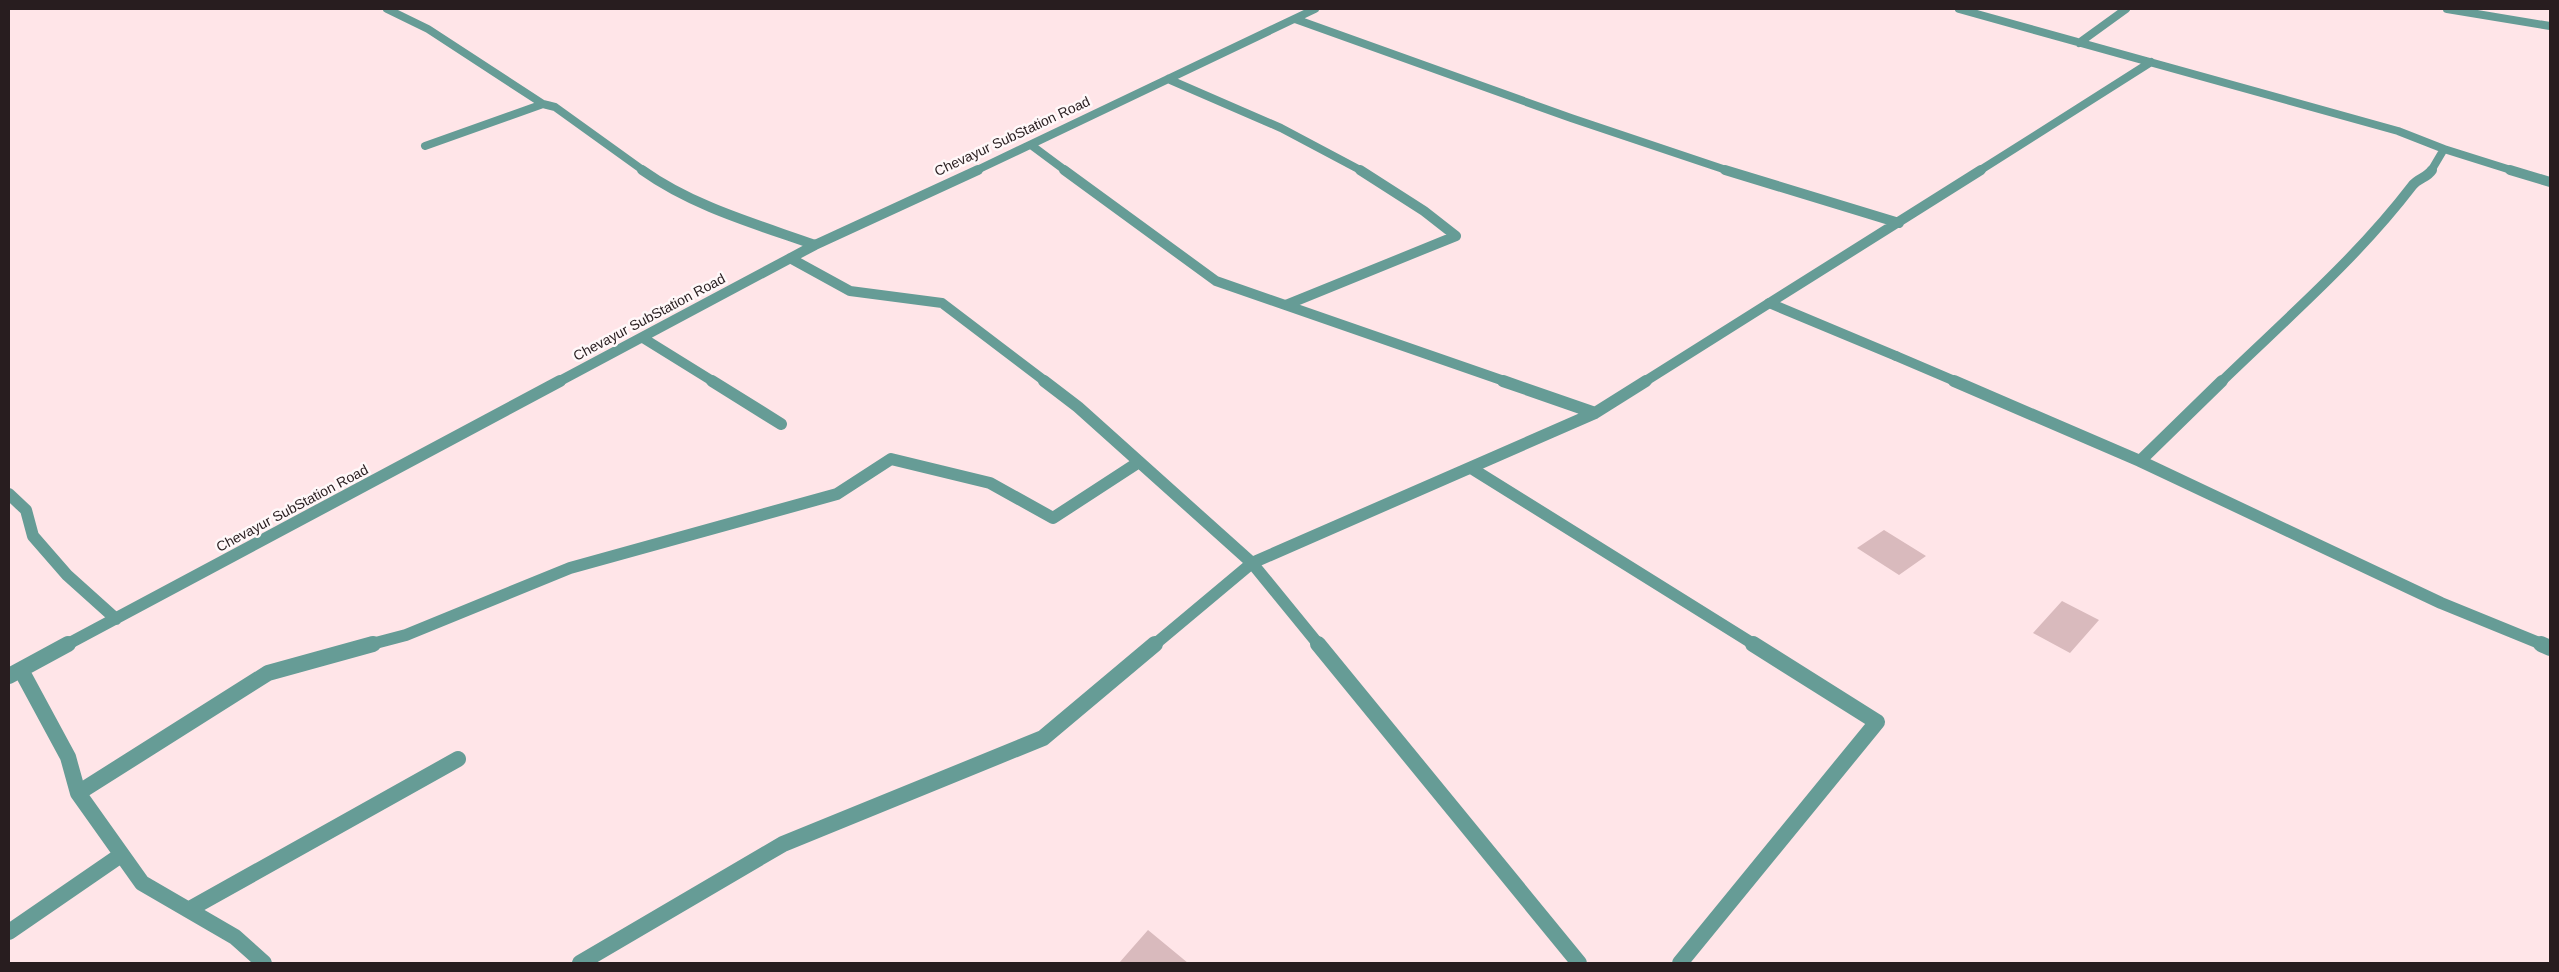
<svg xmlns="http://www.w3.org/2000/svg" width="2559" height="972" font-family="Arial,sans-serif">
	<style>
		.building { fill: #d9babd }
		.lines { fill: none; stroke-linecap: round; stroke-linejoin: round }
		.lane { stroke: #669c96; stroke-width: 10 }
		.street-far3 { stroke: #669c96; stroke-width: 8 }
		.street-far2 { stroke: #669c96; stroke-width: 10 }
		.street-far1 { stroke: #669c96; stroke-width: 12 }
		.street { stroke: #669c96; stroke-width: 16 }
		.labels { text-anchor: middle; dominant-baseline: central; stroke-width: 5; stroke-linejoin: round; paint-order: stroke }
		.street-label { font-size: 14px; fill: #281d1f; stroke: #fff8f9 }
	</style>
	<rect width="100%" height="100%" fill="#ffe5e8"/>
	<path class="building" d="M 1884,530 L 1926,556 L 1899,575 L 1857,548 Z
		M 2062,601 L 2099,620 L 2070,653 L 2033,633 Z
		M 1148,930 L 1188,963 L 1119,963 Z"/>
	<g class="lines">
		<path class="lane" d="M 1769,303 L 1896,356"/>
		<path class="street-far3" d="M 387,9 L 428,29 L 543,104 L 555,107 L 644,171
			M 1959,9 L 2398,131 L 2444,149 L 2431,171
			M 2447,9 L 2550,26
			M 1295,19 L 1571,118 L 1729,171
			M 2079,43 L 2126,9
			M 1168,79 L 1281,128 L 1362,171
			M 1031,145 L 1066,171
			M 425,146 L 543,104
			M 2444,149 L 2514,171
			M 975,171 L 1315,9
			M 1979,171 L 2151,62"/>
		<path class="street-far2" d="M 642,170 C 694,207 756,224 815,245
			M 1064,170 L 1216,281 L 1507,382
			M 1725,170 L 1899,223
			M 2510,170 L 2550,182
			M 790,258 L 850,291 L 942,303 L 1046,382
			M 1286,305 L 1456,236 L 1424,211 L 1360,170
			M 643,338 L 714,382
			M 1896,356 L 1957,382
			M 558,382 L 815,245 L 978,170
			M 1644,382 L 1981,170
			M 2221,382 C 2286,319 2357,258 2412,186 C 2418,178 2427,178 2432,170"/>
		<path class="street-far1" d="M 712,381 L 781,424
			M 1044,381 L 1078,407 L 1252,563 L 1319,645
			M 1503,381 L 1595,413
			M 1954,381 L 2140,461
			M 2222,381 L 2140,461 L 2441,603 L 2544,645
			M 1471,468 L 1755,645
			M 9,494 L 26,510 L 33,536 L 67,575 L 116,619
			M 66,645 L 560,381
			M 368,645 L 406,635 L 570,568 L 837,494 L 891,459 L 990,483 L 1053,518 L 1139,462
			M 1154,645 L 1252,563 L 1595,413 L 1646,381"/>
		<path class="street" d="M 1318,644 L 1579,963
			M 2541,644 L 2550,648
			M 21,670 L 68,757 L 78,793 L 142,883 L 235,937 L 264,963
			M 9,676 L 68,644
			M 78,793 L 268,673 L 373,644
			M 188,910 L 458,759
			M 9,932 L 121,855
			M 580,963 L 783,844 L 1043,738 L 1155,644
			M 1680,963 L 1877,722 L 1753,644"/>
	</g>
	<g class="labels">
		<g class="street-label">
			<text transform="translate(1012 136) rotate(-25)">Chevayur SubStation Road</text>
			<text transform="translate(649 317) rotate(-28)">Chevayur SubStation Road</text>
			<text transform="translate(292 508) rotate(-28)">Chevayur SubStation Road</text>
		</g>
	</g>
	<rect width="2559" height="972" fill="none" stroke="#281d1f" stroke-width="20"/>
</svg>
